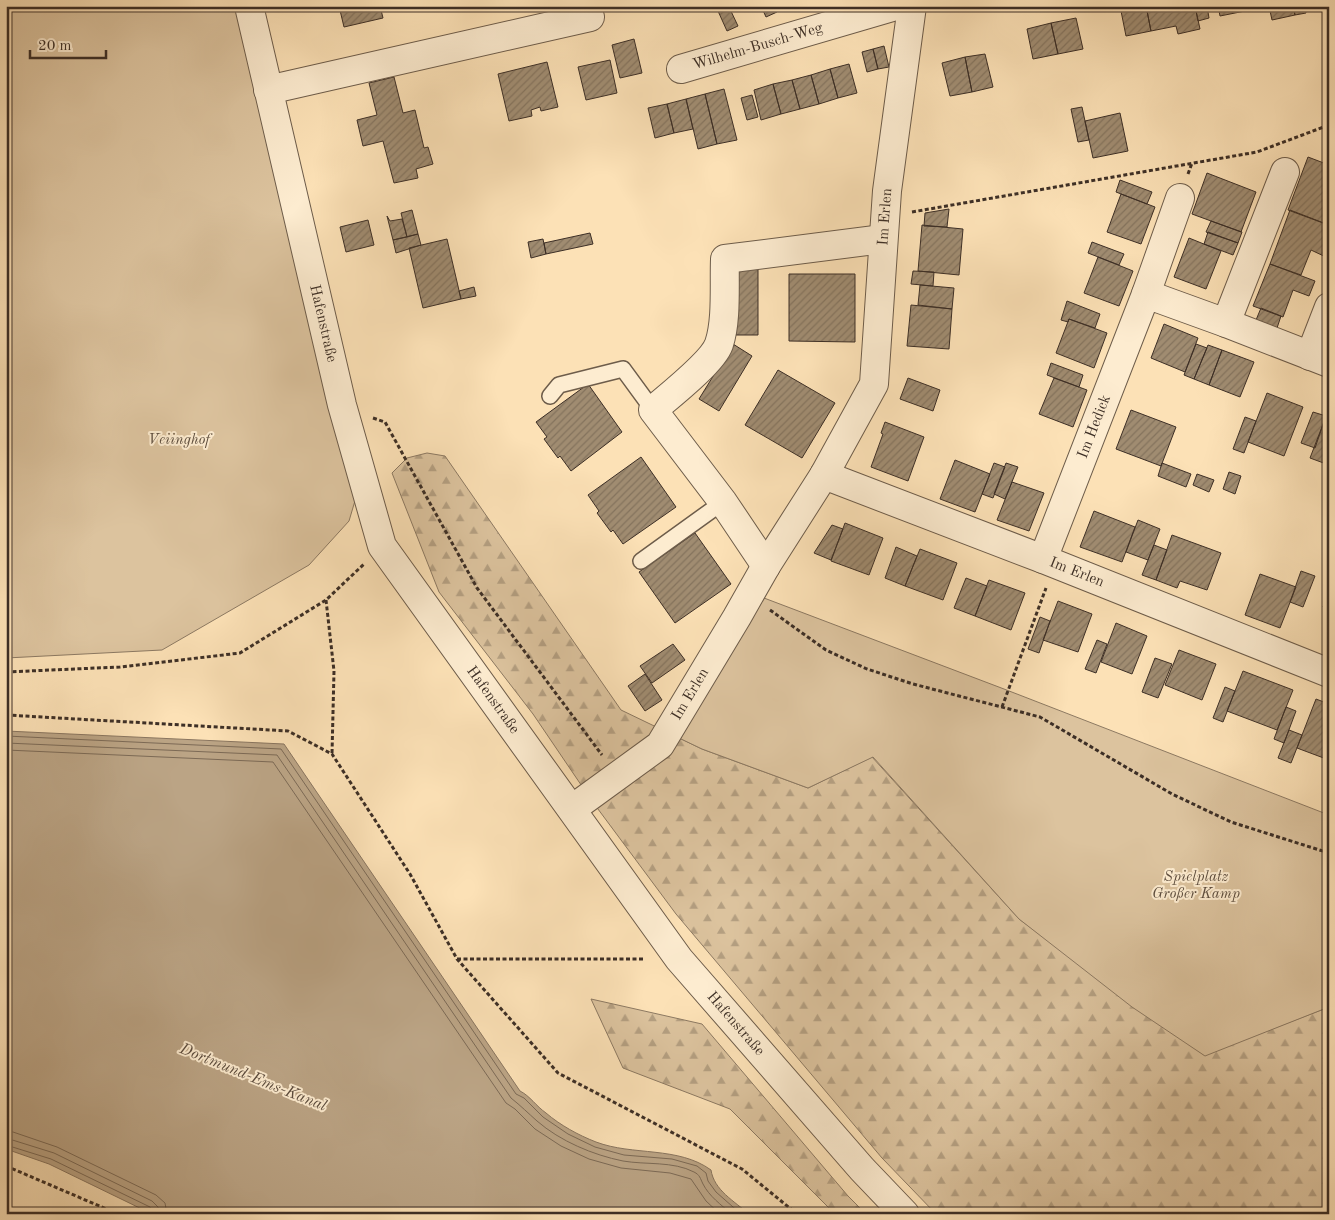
<svg xmlns="http://www.w3.org/2000/svg" width="1335" height="1220" font-family="'Old Standard TT',serif">
	<style>
		.forest { fill: url(#forest-firs); stroke: #8c7962 }
		.park { fill: #dcc39e; stroke: #8c7962 }
		.water { fill: #bba485; stroke: #89755f }
		.lines { fill: none; stroke-linecap: round; stroke-linejoin: round }
		.shore { stroke: #7c6a56; stroke-width: 1 }
		.building { fill: url(#building-hatch); stroke: #3d2f26 }
		.lane-casing { stroke: #6d5c4a; stroke-width: 18 }
		.street-casing { stroke: #6d5c4a; stroke-width: 30 }
		.path { stroke: #3d2f26; stroke-width: 3; stroke-dasharray: 4 2.5; stroke-linecap: butt }
		.lane { stroke: #fdecd0; stroke-width: 15 }
		.street { stroke: #fdecd0; stroke-width: 28 }
		.labels { text-anchor: middle; dominant-baseline: central; stroke-width: 4; stroke-linejoin: round; paint-order: stroke }
		.street-label { font-size: 15px; fill: #3d2f26; stroke: #fdecd0 }
		.park-label { font-size: 15px; font-style: italic; fill: #5d4d3e; stroke: #fdecd0 }
		.water-label { font-size: 16px; font-style: italic; fill: #5c4c3e; stroke: #fdecd0 }
	</style>
	<defs>
		<pattern id="forest-firs" width="22" height="20" patternUnits="userSpaceOnUse" patternTransform="scale(1.25)"><rect width="22" height="20" fill="#dcc39e"/><path d="M5 1l3.5 6h-7zM16 11l3.5 6h-7z" fill="#b49f81"/></pattern>
		<pattern id="building-hatch" width="6" height="6" patternUnits="userSpaceOnUse" patternTransform="scale(1.25)"><rect width="6" height="6" fill="#a08c71"/><path d="M-1 1l2-2M0 6l6-6M5 7l2-2" fill="none" stroke="#84735d"/></pattern>
	</defs>
	<rect width="100%" height="100%" fill="#fce1b6"/>
	<filter id="stains"><feTurbulence type="fractalNoise" baseFrequency=".004" numOctaves="4"/><feColorMatrix values="0 0 0 0 .2 0 0 0 0 .09 0 0 0 0 .02 0 0 0 .5 -.17"/></filter>
	<radialGradient id="worn" r=".72"><stop offset=".6" stop-color="#630" stop-opacity="0"/><stop offset="1" stop-color="#630" stop-opacity=".3"/></radialGradient>
	<path class="forest" d="M 427,453 L 445,456 L 621,710 L 702,749 L 808,788 L 872,757 L 1019,919 L 1204,1055 L 1329,1007 L 1329,1214 L 936,1214 L 882,1158 L 676,914 L 592,801 L 533,714 L 439,592 L 392,473 L 407,458 Z
		M 591,999 L 702,1024 L 848,1196 L 866,1214 L 835,1214 L 730,1109 L 623,1068 Z"/>
	<path class="park" d="M 6,6 L 253,6 L 357,494 L 349,521 L 309,565 L 162,650 L 6,658 Z
		M 764,598 L 1004,689 L 1329,815 L 1329,1007 L 1205,1056 L 1132,1007 L 1019,919 L 873,757 L 808,788 L 702,749 L 679,738 Z"/>
	<path class="water" d="M 6,731 L 284,744 L 520,1091 C 530,1096 536,1106 546,1113 C 560,1125 578,1135 596,1142 C 633,1156 678,1146 711,1170 C 714,1190 734,1201 749,1214 L 152,1214 L 49,1164 L 6,1149 Z"/>
	<g class="lines">
		<path class="shore" d="M 6,736 L 281,749 L 516,1094 L 524,1098 L 543,1117 L 568,1134 L 595,1147 L 624,1155 L 672,1159 L 697,1166 L 706,1173 L 708,1181 L 716,1192 L 741,1214
			M 6,743 L 277,755 L 511,1098 C 521,1106 528,1113 537,1121 C 560,1141 593,1155 623,1161 C 646,1165 673,1161 694,1172 C 700,1175 700,1178 703,1184 C 709,1196 721,1205 732,1214
			M 6,750 L 273,762 L 506,1103 L 515,1109 L 535,1129 L 561,1146 L 589,1159 L 621,1168 L 670,1173 L 691,1179 L 706,1201 L 720,1214
			M 6,1131 L 13,1132 L 57,1147 L 156,1195 L 165,1203 L 167,1214
			M 6,1138 L 54,1153 L 152,1201 L 158,1207 L 159,1214
			M 6,1145 L 51,1159 L 150,1207 L 153,1214"/>
	</g>
	<path class="building" d="M 339,6 L 380,6 L 383,18 L 344,27 Z
		M 761,6 L 774,6 L 777,12 L 766,17 Z
		M 1120,6 L 1146,6 L 1151,31 L 1126,36 Z
		M 1146,6 L 1195,6 L 1200,29 L 1178,34 L 1176,26 L 1151,31 Z
		M 1195,6 L 1207,6 L 1209,18 L 1198,21 Z
		M 1218,6 L 1244,6 L 1245,11 L 1220,16 Z
		M 1244,6 L 1268,6 L 1245,11 Z
		M 1269,6 L 1293,6 L 1295,15 L 1272,20 Z
		M 1293,6 L 1305,6 L 1306,13 L 1295,15 Z
		M 729,7 L 738,26 L 727,31 L 718,11 Z
		M 1076,18 L 1083,49 L 1058,54 L 1051,23 Z
		M 1051,23 L 1058,54 L 1033,59 L 1027,29 Z
		M 634,39 L 642,73 L 620,78 L 612,45 Z
		M 884,46 L 889,67 L 878,69 L 873,49 Z
		M 873,49 L 878,69 L 867,72 L 862,52 Z
		M 985,54 L 993,87 L 972,92 L 965,57 Z
		M 965,57 L 972,92 L 950,96 L 942,63 Z
		M 610,60 L 617,93 L 586,100 L 578,67 Z
		M 547,62 L 558,107 L 541,111 L 540,107 L 531,110 L 532,116 L 509,121 L 498,74 Z
		M 849,64 L 857,93 L 838,98 L 830,69 Z
		M 830,69 L 838,98 L 819,104 L 811,75 Z
		M 811,75 L 819,104 L 800,109 L 792,80 Z
		M 394,77 L 403,113 L 415,110 L 424,148 L 428,147 L 433,164 L 416,169 L 418,178 L 394,183 L 383,141 L 363,146 L 357,120 L 377,115 L 369,83 Z
		M 792,80 L 800,109 L 781,114 L 773,84 Z
		M 773,84 L 781,114 L 761,120 L 754,90 Z
		M 724,89 L 737,140 L 717,144 L 705,94 Z
		M 705,94 L 717,144 L 698,149 L 686,99 Z
		M 752,95 L 758,117 L 747,120 L 741,98 Z
		M 686,99 L 693,129 L 674,133 L 667,104 Z
		M 667,104 L 674,133 L 655,138 L 648,108 Z
		M 1082,107 L 1089,140 L 1078,142 L 1071,109 Z
		M 1120,113 L 1128,151 L 1093,158 L 1085,121 Z
		M 1308,157 L 1329,165 L 1329,207 L 1323,223 L 1288,210 Z
		M 1207,173 L 1256,192 L 1241,232 L 1192,214 Z
		M 1120,180 L 1152,192 L 1147,204 L 1116,192 Z
		M 1121,194 L 1155,207 L 1141,244 L 1107,232 Z
		M 949,209 L 947,227 L 924,226 L 925,213 Z
		M 412,210 L 418,234 L 407,237 L 401,213 Z
		M 1290,210 L 1329,225 L 1328,258 L 1311,250 L 1301,275 L 1270,264 Z
		M 387,216 L 390,221 L 402,219 L 407,237 L 393,240 Z
		M 368,220 L 374,245 L 346,252 L 340,227 Z
		M 1211,221 L 1242,232 L 1238,243 L 1206,232 Z
		M 922,225 L 963,229 L 959,275 L 918,271 Z
		M 1208,232 L 1238,243 L 1233,255 L 1204,244 Z
		M 590,233 L 593,244 L 546,254 L 544,243 Z
		M 418,234 L 421,245 L 396,253 L 393,240 Z
		M 1189,238 L 1221,251 L 1206,289 L 1174,277 Z
		M 447,239 L 461,299 L 423,308 L 409,248 Z
		M 543,239 L 546,254 L 531,258 L 528,242 Z
		M 1092,242 L 1124,254 L 1119,265 L 1088,253 Z
		M 1098,257 L 1133,271 L 1119,306 L 1084,293 Z
		M 1270,264 L 1315,281 L 1309,296 L 1293,290 L 1283,317 L 1253,306 Z
		M 736,269 L 758,269 L 758,335 L 736,335 Z
		M 913,271 L 934,272 L 933,286 L 911,284 Z
		M 789,274 L 855,274 L 855,342 L 789,341 Z
		M 920,285 L 954,288 L 952,309 L 918,305 Z
		M 474,287 L 476,296 L 461,299 L 459,291 Z
		M 1067,301 L 1100,314 L 1095,328 L 1069,319 L 1068,322 L 1061,320 Z
		M 911,305 L 952,309 L 949,349 L 907,346 Z
		M 1261,308 L 1281,316 L 1277,328 L 1256,320 Z
		M 1069,319 L 1107,333 L 1094,368 L 1056,353 Z
		M 1164,324 L 1198,338 L 1185,372 L 1151,358 Z
		M 733,344 L 752,356 L 719,411 L 699,399 Z
		M 1196,344 L 1207,348 L 1194,379 L 1184,375 Z
		M 1208,345 L 1222,350 L 1209,385 L 1194,379 Z
		M 1222,350 L 1254,362 L 1240,397 L 1209,385 Z
		M 1051,363 L 1083,375 L 1079,387 L 1047,375 Z
		M 778,370 L 835,403 L 802,458 L 745,425 Z
		M 908,378 L 940,390 L 933,411 L 900,399 Z
		M 1054,378 L 1087,390 L 1073,427 L 1039,414 Z
		M 588,384 L 622,432 L 571,471 L 560,456 L 558,458 L 544,439 L 547,437 L 536,422 Z
		M 1267,393 L 1303,407 L 1284,456 L 1248,442 Z
		M 1131,410 L 1176,427 L 1161,466 L 1116,449 Z
		M 1313,412 L 1326,416 L 1315,448 L 1301,443 Z
		M 1245,417 L 1256,421 L 1244,453 L 1233,449 Z
		M 1325,419 L 1329,421 L 1329,465 L 1310,458 Z
		M 885,422 L 924,437 L 908,481 L 871,467 L 883,434 L 881,433 Z
		M 641,457 L 676,507 L 623,544 L 613,530 L 611,532 L 597,513 L 599,511 L 588,495 Z
		M 955,460 L 990,474 L 975,512 L 940,499 Z
		M 994,463 L 1005,467 L 993,498 L 982,494 Z
		M 1006,463 L 1018,467 L 1005,499 L 994,494 Z
		M 1162,463 L 1191,474 L 1186,487 L 1158,476 Z
		M 1229,472 L 1241,476 L 1235,494 L 1223,489 Z
		M 1197,474 L 1214,480 L 1209,492 L 1193,485 Z
		M 1012,482 L 1044,493 L 1029,531 L 997,520 Z
		M 1094,511 L 1135,527 L 1122,562 L 1080,547 Z
		M 1138,520 L 1160,529 L 1148,560 L 1126,552 Z
		M 845,523 L 883,538 L 869,575 L 831,561 Z
		M 832,525 L 843,529 L 831,560 L 814,553 Z
		M 695,533 L 731,584 L 675,623 L 639,572 Z
		M 1172,535 L 1221,553 L 1207,590 L 1180,581 L 1177,588 L 1156,580 Z
		M 1154,545 L 1167,550 L 1156,580 L 1142,575 Z
		M 896,547 L 917,556 L 905,586 L 885,578 Z
		M 920,549 L 957,563 L 943,600 L 905,586 Z
		M 1301,571 L 1315,576 L 1303,607 L 1290,602 Z
		M 1260,574 L 1296,587 L 1280,628 L 1245,615 Z
		M 966,578 L 987,586 L 975,616 L 954,608 Z
		M 989,580 L 1025,593 L 1011,630 L 975,616 Z
		M 1329,592 L 1329,609 L 1323,607 Z
		M 1058,601 L 1092,614 L 1078,652 L 1043,640 Z
		M 1040,617 L 1050,621 L 1039,653 L 1028,649 Z
		M 1116,623 L 1147,636 L 1132,674 L 1101,662 Z
		M 1097,640 L 1107,644 L 1096,673 L 1085,669 Z
		M 673,644 L 685,660 L 652,683 L 640,666 Z
		M 1179,650 L 1216,664 L 1202,700 L 1165,685 Z
		M 1155,658 L 1172,664 L 1158,698 L 1142,692 Z
		M 1243,671 L 1293,690 L 1277,730 L 1227,711 Z
		M 645,674 L 662,700 L 645,711 L 628,686 Z
		M 1225,687 L 1235,691 L 1223,722 L 1213,718 Z
		M 1316,699 L 1329,704 L 1329,760 L 1297,748 Z
		M 1286,707 L 1296,711 L 1284,743 L 1274,739 Z
		M 1289,730 L 1302,735 L 1291,763 L 1278,758 Z"/>
	<g class="lines">
		<g class="lane-casing">
			<path id="lane" d="M 550,396 L 559,385 L 623,369 L 653,410
				M 641,561 L 723,502"/>
		</g>
		<g class="street-casing">
			<g id="street">
				<path id="s1" d="M 249,6 L 342,405 L 382,546 L 679,959 L 862,1169 L 905,1214"/>
				<path id="s2" d="M 681,69 L 892,7"/>
				<path d="M 268,90 L 590,17"/>
				<path d="M 1146,294 L 1180,198"/>
				<path d="M 1226,323 L 1285,172"/>
				<path d="M 1310,356 L 1329,307"/>
				<path id="s3" d="M 824,475 L 1043,559 L 1329,673"/>
				<path id="s4" d="M 1043,559 L 1146,294 L 1226,323 L 1329,363"/>
				<path d="M 766,566 L 723,502 L 653,410 C 668,397 713,362 719,344 C 727,320 724,285 725,259 L 883,239"/>
				<path id="s5" d="M 572,809 L 660,745 L 737,617 L 766,566 L 824,475 L 874,384 L 887,191 L 912,6"/>
			</g>
		</g>
		<path class="path" d="M 1188,174 L 1192,163
			M 912,212 L 1257,152 L 1329,125
			M 373,418 L 385,422 L 477,588 L 602,755
			M 326,600 L 334,671 L 332,754
			M 770,610 L 826,650 L 867,669 L 913,684 L 1040,717 L 1172,794 L 1231,822 L 1329,853
			M 6,672 L 120,667 L 240,653 L 326,600 L 364,564
			M 1002,707 L 1046,588
			M 6,715 L 288,731 L 332,754 L 410,874 L 457,959 L 558,1073 L 742,1169 L 797,1214
			M 457,959 L 645,959
			M 6,1166 L 118,1214"/>
		<use href="#lane" class="lane"/>
		<use href="#street" class="street"/>
	</g>
	<g class="labels">
		<g class="street-label">
			<text stroke="none"><textPath href="#s2" startOffset="80">Wilhelm-Busch-Weg</textPath></text>
			<text stroke="none"><textPath href="#s5" startOffset="696">Im Erlen</textPath></text>
			<text stroke="none"><textPath href="#s1" startOffset="326">Hafenstraße</textPath></text>
			<text stroke="none"><textPath href="#s4" startOffset="142">Im Hedick</textPath></text>
			<text stroke="none"><textPath href="#s3" startOffset="271">Im Erlen</textPath></text>
			<text stroke="none"><textPath href="#s5" startOffset="168">Im Erlen</textPath></text>
			<text stroke="none"><textPath href="#s1" startOffset="746">Hafenstraße</textPath></text>
			<text stroke="none"><textPath href="#s1" startOffset="1151">Hafenstraße</textPath></text>
		</g>
		<g class="park-label">
			<text x="179" y="440">Veiinghof</text>
			<text x="1196" y="877">Spielplatz<tspan x="1196" dy="17">Großer Kamp</tspan></text>
		</g>
		<g class="water-label">
			<text transform="translate(253 1078) rotate(22)">Dortmund-Ems-Kanal</text>
		</g>
	</g>
	<rect width="1335" height="1220" fill="none" stroke="#fce1b6" stroke-width="25"/>
	<rect x="8" y="8" width="1320" height="1205" fill="none" stroke="#3d2f26" stroke-width="2.5"/>
	<rect x="12" y="12" width="1310" height="1195" fill="none" stroke="#3d2f26"/>
	<path d="M30 50v8h76v-8" fill="none" stroke="#3d2f26" stroke-width="2.5"/>
	<text x="38" y="50" font-size="15" fill="#3d2f26" stroke="#fdecd0" stroke-width="4" paint-order="stroke">20 m</text>
	<rect width="100%" height="100%" filter="url(#stains)"/>
	<rect width="100%" height="100%" fill="url(#worn)"/>
</svg>
